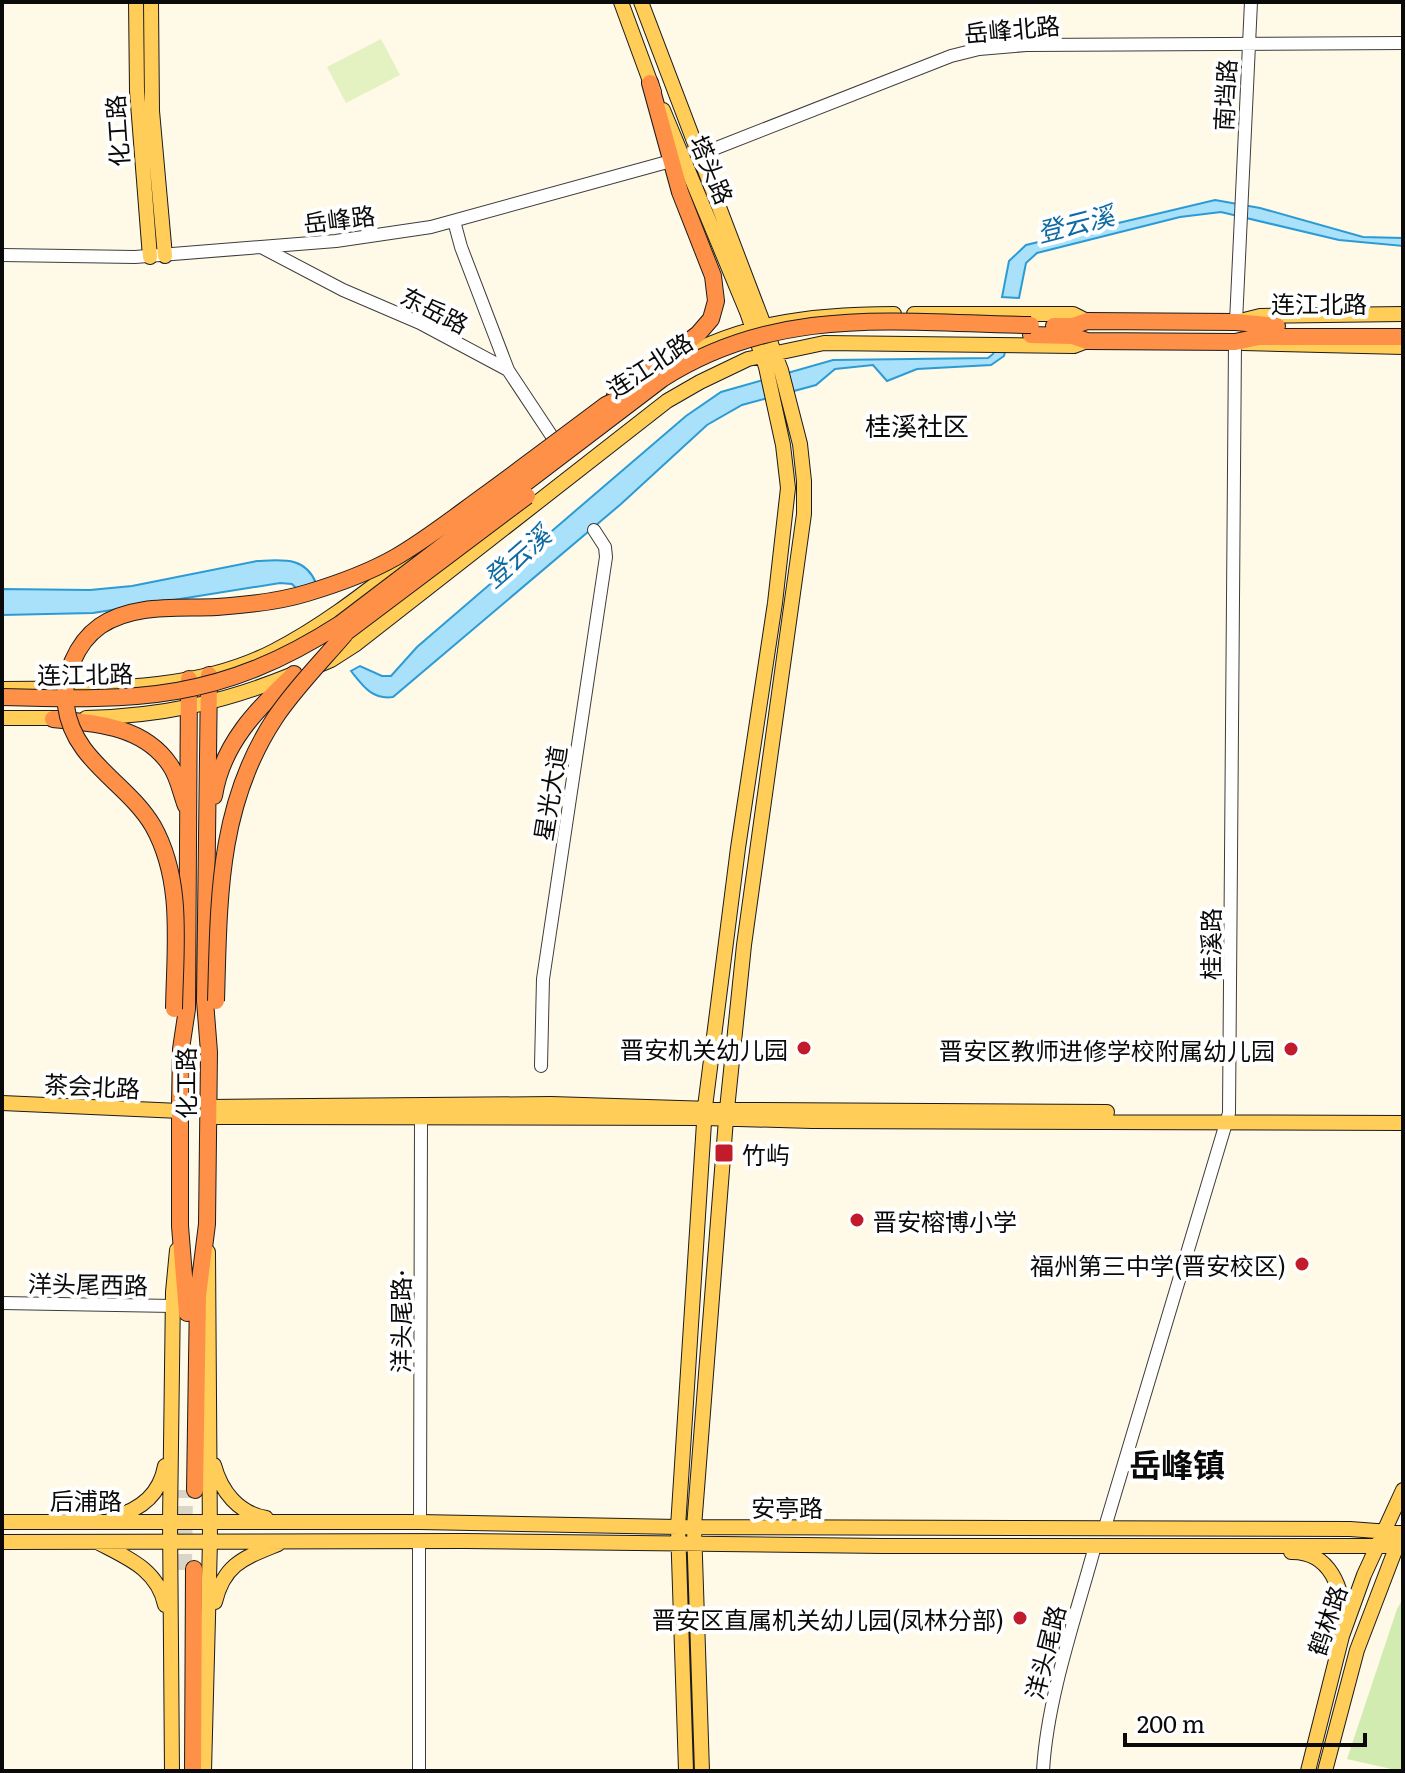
<svg xmlns="http://www.w3.org/2000/svg" width="1405" height="1773" font-family="Literata,'Noto Sans SC',serif">
	<style>
		.green { fill: #d2ebb0 }
		.pitch { fill: #e4f2c2 }
		.water { fill: #a9e0fa; stroke: #2b9bd5; stroke-width: 2 }
		.lines { fill: none; stroke-linecap: round; stroke-linejoin: round }
		.highway-tunnel { stroke: #dad5c7; stroke-width: 16; stroke-dasharray: 16 8; stroke-linecap: butt }
		.minor-casing { stroke: #3d3d3d; stroke-width: 14 }
		.major-casing { stroke: #1b1b1b; stroke-width: 16 }
		.highway-casing { stroke: #1b1b1b; stroke-width: 18 }
		.minor { stroke: #fff; stroke-width: 12 }
		.major { stroke: #ffcd58; stroke-width: 14 }
		.highway { stroke: #fe9047; stroke-width: 16 }
		.highway-bridge-casing { stroke: #1b1b1b; stroke-width: 18; stroke-linecap: butt }
		.highway-bridge { stroke: #fe9047; stroke-width: 16 }
		.poi-dot { fill: #c21b2c; stroke: #fff; stroke-width: 3 }
		.labels { text-anchor: middle; dominant-baseline: central; stroke-width: 8; stroke-linejoin: round; paint-order: stroke }
		.street-label { font-size: 24px; fill: #0a0a0a; stroke: #fff }
		.poi-label { font-size: 24px; fill: #0a0a0a; stroke: #fff; text-anchor: end }
		.water-label { font-size: 26px; font-style: italic; fill: #0d6aa2; stroke: #fff }
		.neighbourhood-label { font-size: 26px; fill: #0a0a0a; stroke: #fff }
		.district-label { font-size: 32px; font-weight: bold; fill: #0a0a0a; stroke: #fff }
	</style>
	<rect width="100%" height="100%" fill="#fff9e8"/>
	<path class="green" d="M 1403,1599 L 1403,1771 L 1400,1771 L 1347,1759 L 1397,1609 Z"/>
	<path class="pitch" d="M 381,39 L 400,75 L 346,103 L 327,67 Z"/>
	<path class="water" d="M 1215,200 L 1260,208 L 1363,237 L 1403,238 L 1403,246 L 1339,240 L 1221,212 L 1180,217 L 1037,253 L 1026,263 L 1019,298 L 1002,297 L 1009,261 L 1026,245 Z
		M 995,348 L 1005,352 L 1004,356 L 991,365 L 917,369 L 887,381 L 873,365 L 835,369 L 816,385 L 742,405 L 707,425 L 621,504 L 393,697 C 372,700 363,686 351,671 L 360,666 L 382,676 L 391,676 L 417,647 L 581,506 L 686,416 L 721,392 L 833,360 L 988,358 L 993,354 Z
		M 257,561 C 282,560 305,556 316,583 L 296,588 L 292,584 L 280,583 L 93,613 L 2,615 L 2,589 L 90,590 L 132,586 Z"/>
	<g class="lines">
		<path class="highway-tunnel" d="M 184,1570 L 185,1490"/>
		<g class="minor-casing">
			<path id="minor" d="M 701,154 L 951,56 L 979,49 L 1026,45 L 1403,43
				M 454,221 L 461,247 L 508,370
				M 263,248 L 343,290 L 420,323 L 508,370 L 557,444
				M 2,255 L 135,257 L 336,241 L 431,227 L 671,161
				M 1236,322 L 1251,2
				M 541,1066 L 543,979 L 606,557 L 605,547 L 594,530
				M 2,1303 L 173,1306
				M 420,1522 L 421,1119
				M 1105,1527 L 1229,1113 L 1235,342
				M 419,1771 L 419,1541
				M 1043,1771 C 1047,1698 1076,1616 1095,1546"/>
		</g>
		<g class="major-casing">
			<path id="major" d="M 136,2 L 137,91 L 150,257
				M 151,2 L 152,111 L 165,256
				M 621,2 L 654,92
				M 641,2 L 781,370 L 800,444 L 804,481 L 804,514 L 744,945 L 726,1119 L 694,1527 L 702,1771
				M 663,110 L 747,312 L 766,367 L 783,445 L 788,488 L 775,603 L 738,848 L 705,1107 L 678,1527 L 686,1771
				M 914,314 L 1073,314 L 1087,321
				M 1240,321 L 1260,316 L 1403,314
				M 1243,343 L 1403,347
				M 661,370 C 732,323 811,314 894,314
				M 319,665 L 331,660 L 356,644 L 667,401 L 700,382 L 748,359 L 824,343 L 1074,346 L 1087,341
				M 2,689 C 92,688 191,694 274,651 C 327,624 373,586 420,550
				M 2,718 L 62,718
				M 86,718 C 161,716 222,703 291,675
				M 2,1103 L 180,1111
				M 208,1107 L 551,1104 L 744,1110 L 1107,1112
				M 208,1117 L 704,1118 L 812,1121 L 1403,1123
				M 214,1465 C 221,1491 238,1513 266,1518
				M 113,1517 C 141,1510 160,1494 165,1466
				M 2,1522 L 420,1522 L 678,1527 L 1350,1529 L 1403,1533
				M 2,1542 L 464,1541 L 883,1546 L 1403,1546
				M 99,1543 C 128,1558 158,1570 165,1605
				M 1291,1552 C 1330,1551 1344,1589 1343,1622
				M 215,1602 C 224,1564 244,1558 278,1544
				M 172,1771 L 170,1521 L 173,1292 L 177,1250
				M 204,1771 L 210,1541 L 208,1252
				M 1308,1771 L 1342,1636 L 1364,1575 L 1403,1490
				M 1325,1771 L 1357,1650 L 1399,1540"/>
		</g>
		<g class="highway-casing">
			<path id="highway" d="M 1054,326 L 1073,326 L 1087,321 L 1236,322 L 1277,326
				M 1031,335 L 1072,336 L 1087,341 L 1235,342 L 1259,337 L 1403,337
				M 614,398 L 698,334 L 711,319 L 716,301 L 713,276 L 680,192 L 650,83
				M 53,719 C 96,723 144,726 170,765 C 178,776 181,793 186,806
				M 214,796 C 222,744 257,709 294,674
				M 187,1313 L 180,1226 L 180,1103 L 181,1049 L 187,1009 L 189,679
				M 195,1490 L 198,1296 L 207,1224 L 209,1052 L 205,1001 L 209,675
				M 193,1771 L 194,1569"/>
		</g>
		<use href="#minor" class="minor"/>
		<use href="#major" class="major"/>
		<use href="#highway" class="highway"/>
		<g class="highway-bridge-casing">
			<path id="highway-bridge" d="M 341,636 L 527,496
				M 2,697 C 139,701 220,701 340,624 L 662,379 C 779,304 899,323 1031,325
				M 216,1001 C 219,901 217,806 275,718 C 295,688 322,661 345,634
				M 174,1009 C 175,947 184,881 153,826 C 127,782 73,761 66,706 C 62,677 76,643 100,626 C 134,603 179,609 217,607 C 247,605 278,602 307,593 C 337,584 368,573 396,557 C 427,539 456,516 485,495 C 526,465 566,435 606,405 L 634,392"/>
		</g>
		<use href="#highway-bridge" class="highway-bridge"/>
	</g>
	<g class="poi-dot">
		<circle cx="804" cy="1048" r="8"/>
		<circle cx="1291" cy="1049" r="8"/>
		<rect x="714" y="1143" width="20" height="20" rx="4"/>
		<circle cx="857" cy="1220" r="8"/>
		<circle cx="1302" cy="1264" r="8"/>
		<circle cx="1020" cy="1618" r="8"/>
	</g>
	<g class="labels">
		<g class="street-label">
			<text transform="translate(1012 28) rotate(-5)">岳峰北路</text>
			<text transform="translate(1224 95) rotate(-87)">南垱路</text>
			<text transform="translate(116 131) rotate(-94)">化工路</text>
			<text transform="translate(713 169) rotate(67)">塔头路</text>
			<text transform="translate(339 218) rotate(-7)">岳峰路</text>
			<text x="1319" y="302">连江北路</text>
			<text transform="translate(435 309) rotate(27)">东岳路</text>
			<text transform="translate(649 364) rotate(-33)">连江北路</text>
			<text transform="translate(85 673) rotate(-1)">连江北路</text>
			<text transform="translate(549 793) rotate(-81)">星光大道</text>
			<text transform="translate(1209 944) rotate(-90)">桂溪路</text>
			<text transform="translate(184 1083) rotate(-90)">化工路</text>
			<text transform="translate(92 1085) rotate(3)">茶会北路</text>
			<text transform="translate(88 1283) rotate(1)">洋头尾西路</text>
			<text transform="translate(399 1321) rotate(-90)">洋头尾路·</text>
			<text x="86" y="1499">后浦路</text>
			<text x="787" y="1506">安亭路</text>
			<text transform="translate(1326 1620) rotate(-71)">鹤林路</text>
			<text transform="translate(1044 1652) rotate(-76)">洋头尾路</text>
		</g>
		<g class="poi-label">
			<text x="788" y="1048">晋安机关幼儿园</text>
			<text x="1275" y="1049">晋安区教师进修学校附属幼儿园</text>
			<text x="742" y="1153" text-anchor="start">竹屿</text>
			<text x="873" y="1220" text-anchor="start">晋安榕博小学</text>
			<text x="1286" y="1264">福州第三中学(晋安校区)</text>
			<text x="1004" y="1618">晋安区直属机关幼儿园(凤林分部)</text>
		</g>
		<g class="water-label">
			<text transform="translate(1075 222) rotate(-14)">登云溪</text>
			<text transform="translate(516 555) rotate(-41)">登云溪</text>
		</g>
		<g class="neighbourhood-label">
			<text x="917" y="424">桂溪社区</text>
		</g>
		<g class="district-label">
			<text x="1177" y="1463">岳峰镇</text>
		</g>
	</g>
	<rect width="1405" height="1773" fill="none" stroke="#0a0a0a" stroke-width="8"/>
	<path d="M1125 1733v12h240v-12" fill="none" stroke="#0a0a0a" stroke-width="4"/>
	<text x="1137" y="1733" font-size="24" fill="#0a0a0a" stroke="#ffffff" stroke-width="6" paint-order="stroke">200 m</text>
</svg>
